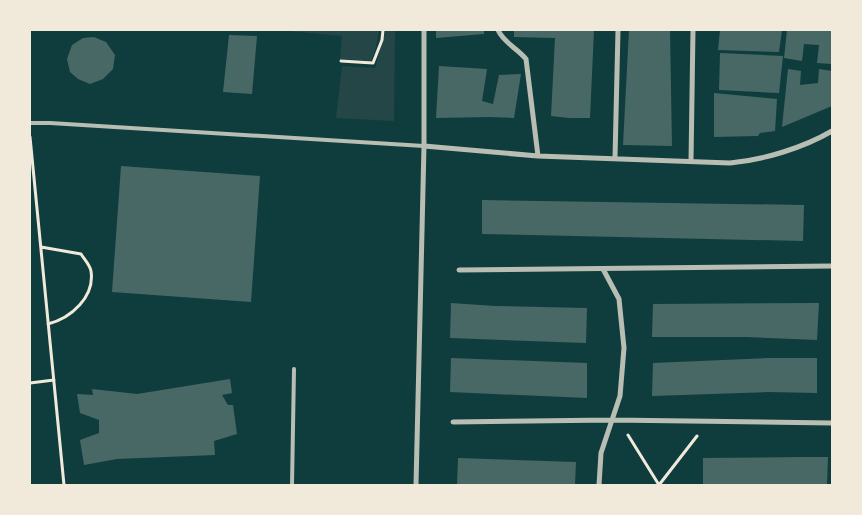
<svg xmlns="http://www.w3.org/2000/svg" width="862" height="515" font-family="'DejaVu Sans',sans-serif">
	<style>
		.green { fill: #244646 }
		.building { fill: #486865 }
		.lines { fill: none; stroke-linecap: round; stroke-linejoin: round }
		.path { stroke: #f1e9da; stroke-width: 3 }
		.service { stroke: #b8beb3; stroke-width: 4 }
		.minor { stroke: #b8beb3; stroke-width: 5 }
	</style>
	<rect width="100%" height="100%" fill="#0f3d3e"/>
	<path class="green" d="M 278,30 L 379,30 L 375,51 L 371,61 L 340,59 L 342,36 Z
		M 386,30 L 395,30 L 394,121 L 336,118 L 342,66 L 375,68 Z"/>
	<path class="building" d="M 436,30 L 484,30 L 484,34 L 436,38 Z
		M 514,30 L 594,30 L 590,118 L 569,118 L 551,116 L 555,38 L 514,37 Z
		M 629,30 L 670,30 L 672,146 L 623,145 Z
		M 720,30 L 782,30 L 779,52 L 718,50 Z
		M 787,30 L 832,30 L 832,64 L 817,63 L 819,45 L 804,44 L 802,61 L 784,58 Z
		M 229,35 L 257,36 L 252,94 L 223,92 Z
		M 94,37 L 106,42 L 115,55 L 113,69 L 103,79 L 90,84 L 78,79 L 70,72 L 67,59 L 72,45 L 83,38 Z
		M 720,53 L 783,56 L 779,93 L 719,90 Z
		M 439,66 L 487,69 L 482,101 L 493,104 L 499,75 L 521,74 L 514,118 L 490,117 L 436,118 Z
		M 788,69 L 801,71 L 800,85 L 818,83 L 819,69 L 832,71 L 832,106 L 782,127 Z
		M 714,93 L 777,99 L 775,131 L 760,133 L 758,136 L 714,137 Z
		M 121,166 L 260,176 L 251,302 L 112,292 Z
		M 482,200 L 804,205 L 803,241 L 482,234 Z
		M 451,303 L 495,306 L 587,308 L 586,343 L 450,338 Z
		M 819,303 L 817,340 L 746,337 L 652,337 L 653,304 Z
		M 451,358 L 587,363 L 587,398 L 450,392 Z
		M 768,358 L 817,358 L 817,393 L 768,392 L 652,396 L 653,363 Z
		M 230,379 L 232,393 L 222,395 L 228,405 L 233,405 L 237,434 L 214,441 L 215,455 L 117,459 L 84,465 L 80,440 L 99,433 L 99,420 L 80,413 L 77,394 L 93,395 L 92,389 L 137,394 Z
		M 803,457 L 828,457 L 827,485 L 703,485 L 703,458 Z
		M 458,458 L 576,462 L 575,485 L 457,485 Z"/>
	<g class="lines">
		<path class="path" d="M 341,61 L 373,63 L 382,40 L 383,30
			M 30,137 L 64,485
			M 41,247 L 81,254 C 84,259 90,265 91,271 C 95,297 71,318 48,324
			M 30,383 L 54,380
			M 628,435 L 659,485
			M 659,485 L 697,436"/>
		<path class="service" d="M 30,123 L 50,123 L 424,146
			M 292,485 L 294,369"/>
		<path class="minor" d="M 498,30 C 504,43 517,48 526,59 L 538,156
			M 424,146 L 538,156 L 730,163 C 763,160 803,148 832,131
			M 615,158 L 618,30
			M 691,161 L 693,30
			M 459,270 L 832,266
			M 453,422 L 612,420 L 832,423
			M 416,485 L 424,146 L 424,30
			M 599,485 L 601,453 L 620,396 L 624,348 L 619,299 L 603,269"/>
	</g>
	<rect width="862" height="515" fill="none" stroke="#f1e9da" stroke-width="62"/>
</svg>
